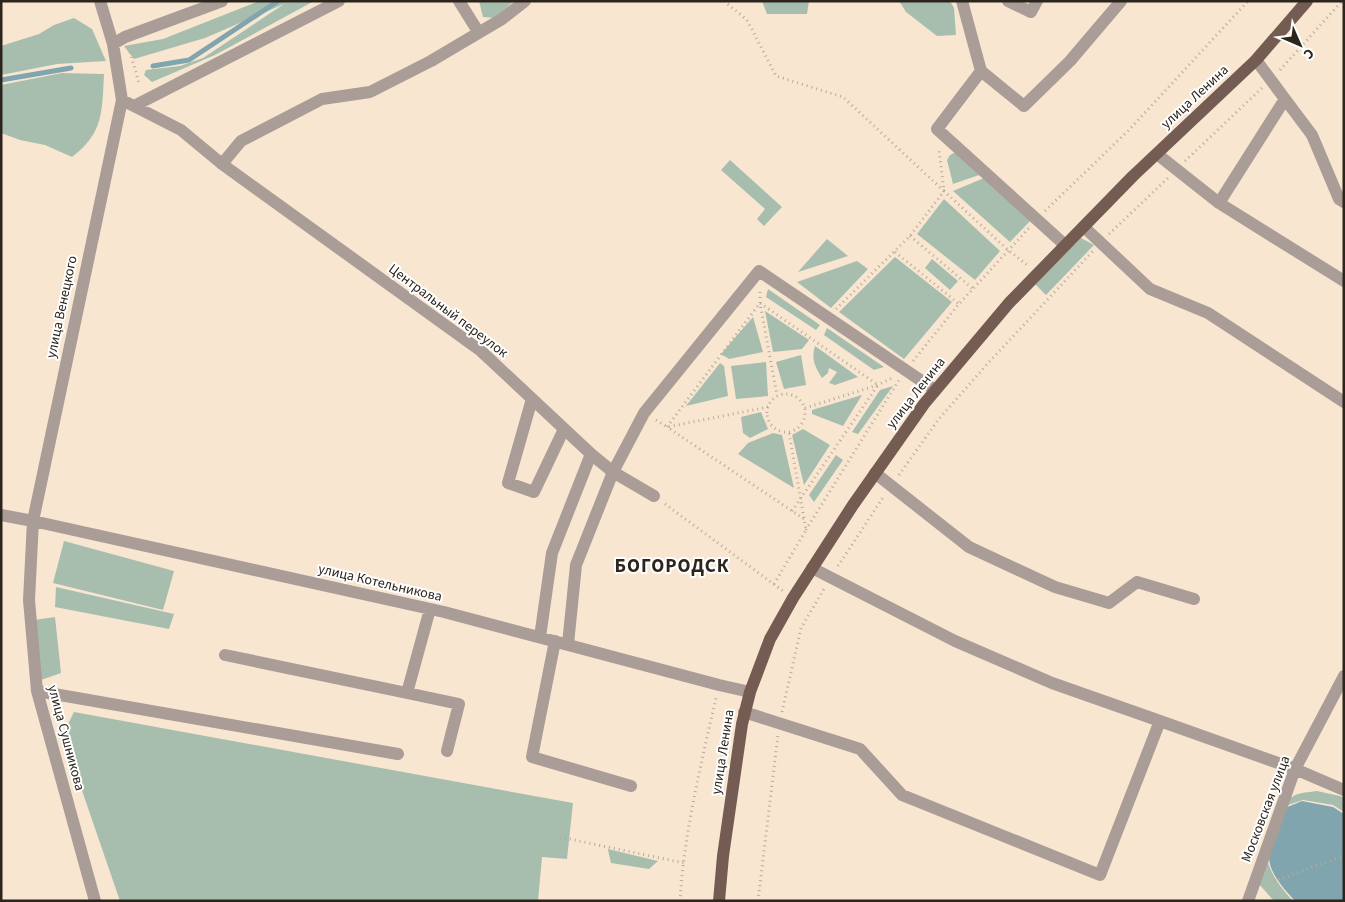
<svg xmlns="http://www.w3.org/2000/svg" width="1345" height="902" font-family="'Source Sans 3',sans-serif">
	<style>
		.green { fill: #a7beaf }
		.water { fill: #81a5af }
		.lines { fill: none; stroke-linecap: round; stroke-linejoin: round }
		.stream { stroke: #81a5af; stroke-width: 5 }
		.path { stroke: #b8aa99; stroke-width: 3; stroke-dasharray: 1 4; stroke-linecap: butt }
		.minor { stroke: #aa9c96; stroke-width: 12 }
		.major { stroke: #745c52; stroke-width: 12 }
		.labels { text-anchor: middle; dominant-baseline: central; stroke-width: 4; stroke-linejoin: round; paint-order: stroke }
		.street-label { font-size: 14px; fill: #2b251d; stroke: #fff }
		.district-label { font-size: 19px; font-weight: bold; letter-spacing: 1px; fill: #2b251d; stroke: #fff }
	</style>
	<rect width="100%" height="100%" fill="#f8e6d1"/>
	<path class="green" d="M 259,1 L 314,1 L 215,55 L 152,82 L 144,75 L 146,70 L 180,66 L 203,58 L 284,4 L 205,38 L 134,59 L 124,46 L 163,39 Z
		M 479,1 L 514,1 L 495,18 L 483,17 Z
		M 762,1 L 809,1 L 807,14 L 767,14 Z
		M 899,1 L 950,1 L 954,8 L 956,35 L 937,36 L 906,12 Z
		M 74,18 L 92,29 L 106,61 L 57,64 L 1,75 L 1,46 L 39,34 L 54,25 Z
		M 62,73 L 104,74 C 102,111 104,133 72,157 L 45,145 L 20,140 L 1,133 L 1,85 Z
		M 956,152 L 982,174 L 953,184 L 947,160 L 950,155 Z
		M 730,160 L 782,207 L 764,226 L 757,219 L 765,209 L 721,170 Z
		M 984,178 L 1031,220 L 1010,242 L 953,191 Z
		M 944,199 L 1000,251 L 975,280 L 917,234 Z
		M 1081,238 L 1094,245 L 1046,295 L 1035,284 Z
		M 827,239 L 848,256 L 798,272 Z
		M 895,257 L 952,302 L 904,359 L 839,312 Z
		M 932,259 L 958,281 L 950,290 L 925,268 Z
		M 857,261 L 868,269 L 831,308 L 797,282 Z
		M 768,289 L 820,325 L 816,330 L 766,297 Z
		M 765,311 L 809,340 L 802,349 L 773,352 Z
		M 753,317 L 763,352 L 729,359 L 721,354 Z
		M 827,328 L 884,367 L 874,370 L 824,335 Z
		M 815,346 L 858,377 L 835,385 L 829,383 L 837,372 L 829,368 L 828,373 L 822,378 C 815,367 811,359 815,346 Z
		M 801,355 L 806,385 L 784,389 L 776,362 Z
		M 766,362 L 768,396 L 736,399 L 731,366 Z
		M 720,363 L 724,366 L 728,396 L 686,406 Z
		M 893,386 L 858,434 L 852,432 L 880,390 Z
		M 862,395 L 843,426 L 812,414 L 812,410 Z
		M 761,412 L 768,429 L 750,438 L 743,433 L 741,417 Z
		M 803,429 L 830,445 L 804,485 L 792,435 Z
		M 773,433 L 782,435 L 794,488 L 738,454 L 748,443 Z
		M 836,455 L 843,460 L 814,502 L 809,495 Z
		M 64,541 L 174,571 L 163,610 L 53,583 Z
		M 56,587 L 174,614 L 169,629 L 55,607 Z
		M 55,617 L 61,673 L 41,680 L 34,620 Z
		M 74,712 L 573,803 L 567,859 L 542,857 L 538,901 L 120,901 L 67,747 L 66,728 Z
		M 1317,791 L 1340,796 L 1344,798 L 1344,812 L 1333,805 L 1303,800 L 1285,806 C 1291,792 1303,793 1317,791 Z
		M 608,850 L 608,849 L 658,861 L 649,869 L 611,863 Z
		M 1267,859 C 1271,875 1282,889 1293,901 L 1274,901 L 1258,883 Z"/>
	<path class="water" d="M 1302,801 L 1333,807 L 1344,814 L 1344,901 L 1295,901 C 1285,890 1269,873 1269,857 C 1269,847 1281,819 1285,808 Z"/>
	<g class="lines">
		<path class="stream" d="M 153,66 L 189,60 L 278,1
			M 1,80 L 71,68"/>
		<path class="path" d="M 724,1 L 747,20 L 776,76 L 843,97 L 944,191 L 939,150
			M 130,52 L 139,83
			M 1280,70 L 1342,1
			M 1185,161 L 1262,88
			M 1045,211 L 1129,130 L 1248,1
			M 1109,234 L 1168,178
			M 910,236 L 973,289
			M 895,252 L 959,304
			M 760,292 L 760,303 L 777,395
			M 836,309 L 910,236 L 944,191 L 1008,250 L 1027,265
			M 913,361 L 959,304 L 1029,228
			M767 413a19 19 0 1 1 38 0a19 19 0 1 1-38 0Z
			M 805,408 L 878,385 L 894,377
			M 656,420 L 667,427 L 768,407
			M 899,475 L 938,420 L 990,361 L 1093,251
			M 665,504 L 783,591
			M 792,511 L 878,385 L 760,303 L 667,427 L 804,519
			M 806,530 L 899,380
			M 838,566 L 884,496
			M 774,584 L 806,530 L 789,432
			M 782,712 L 801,628 L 824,589
			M 560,837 L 684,863
			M 1269,883 L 1344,856
			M 680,901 C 684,833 701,764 716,698
			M 758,901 L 778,735"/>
		<path class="minor" d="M 459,1 L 479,33
			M 962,1 L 981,71 L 937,129 L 1065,245
			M 1008,1 L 1031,12 L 1037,1
			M 113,44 L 125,37 L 222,1
			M 1256,60 L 1285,99 L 1219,203 L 1344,281
			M 981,71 L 1024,106 L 1070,61 L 1121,1
			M 1285,99 L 1312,135 L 1339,199 L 1344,202
			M 122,100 L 181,130 L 222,164 L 481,351 L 591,454 L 613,472 L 654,496
			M 134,106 L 339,1
			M 1157,154 L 1219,203
			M 222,164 L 241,141 L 322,99 L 370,92 L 431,61 L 502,19 L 525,1
			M 1084,227 L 1150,289 L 1208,313 L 1344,402
			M 532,399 L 508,483 L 534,492 L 564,429
			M 875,473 L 969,547 L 1055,587 L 1109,603 L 1137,582 L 1194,599
			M 1,515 L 33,521 L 444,612 L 719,685 L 750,692
			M 540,637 L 552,553 L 591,454
			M 555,641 L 532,757 L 631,786
			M 568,644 L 576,565 L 613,472 L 644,413 L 759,271 L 935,390
			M 225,655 L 407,693 L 430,609
			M 37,691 L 398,754
			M 407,693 L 459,704 L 447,751
			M 744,712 L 860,749 L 902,795 L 1100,875 L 1160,721 L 1052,683 L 955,641 L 812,568
			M 1160,721 L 1295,769 L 1344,790
			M 95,901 L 37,691 L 29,600 L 33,521 L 122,100 L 113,44 L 100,1
			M 1248,901 L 1295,769 L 1344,676"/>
		<path class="major" d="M 719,901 L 723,856 L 742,724 L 750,692 L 770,639 L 793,598 L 853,505 L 924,404 L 1009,303 L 1133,176 L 1256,60 L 1307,1"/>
	</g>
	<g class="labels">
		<g class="street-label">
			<text transform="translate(1195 97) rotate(-43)">улица Ленина</text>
			<text transform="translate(62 307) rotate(-78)">улица Венецкого</text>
			<text transform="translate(448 311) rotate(37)">Центральный переулок</text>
			<text transform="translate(916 393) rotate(-52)">улица Ленина</text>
			<text transform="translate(380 583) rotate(13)">улица Котельникова</text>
			<text transform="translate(66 738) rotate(75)">улица Сушникова</text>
			<text transform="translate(723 752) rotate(-81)">улица Ленина</text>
			<text transform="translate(1266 809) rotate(-69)">Московская улица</text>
		</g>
		<g class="district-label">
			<text x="672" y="566">БОГОРОДСК</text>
		</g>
	</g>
	<rect width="1345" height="902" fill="none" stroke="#2b251d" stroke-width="5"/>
	<g transform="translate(1300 45) rotate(135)" stroke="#ffffff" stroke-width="4" paint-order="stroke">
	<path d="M0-4L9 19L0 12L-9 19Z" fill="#2b251d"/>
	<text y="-8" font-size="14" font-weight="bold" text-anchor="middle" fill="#2b251d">С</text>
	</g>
</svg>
